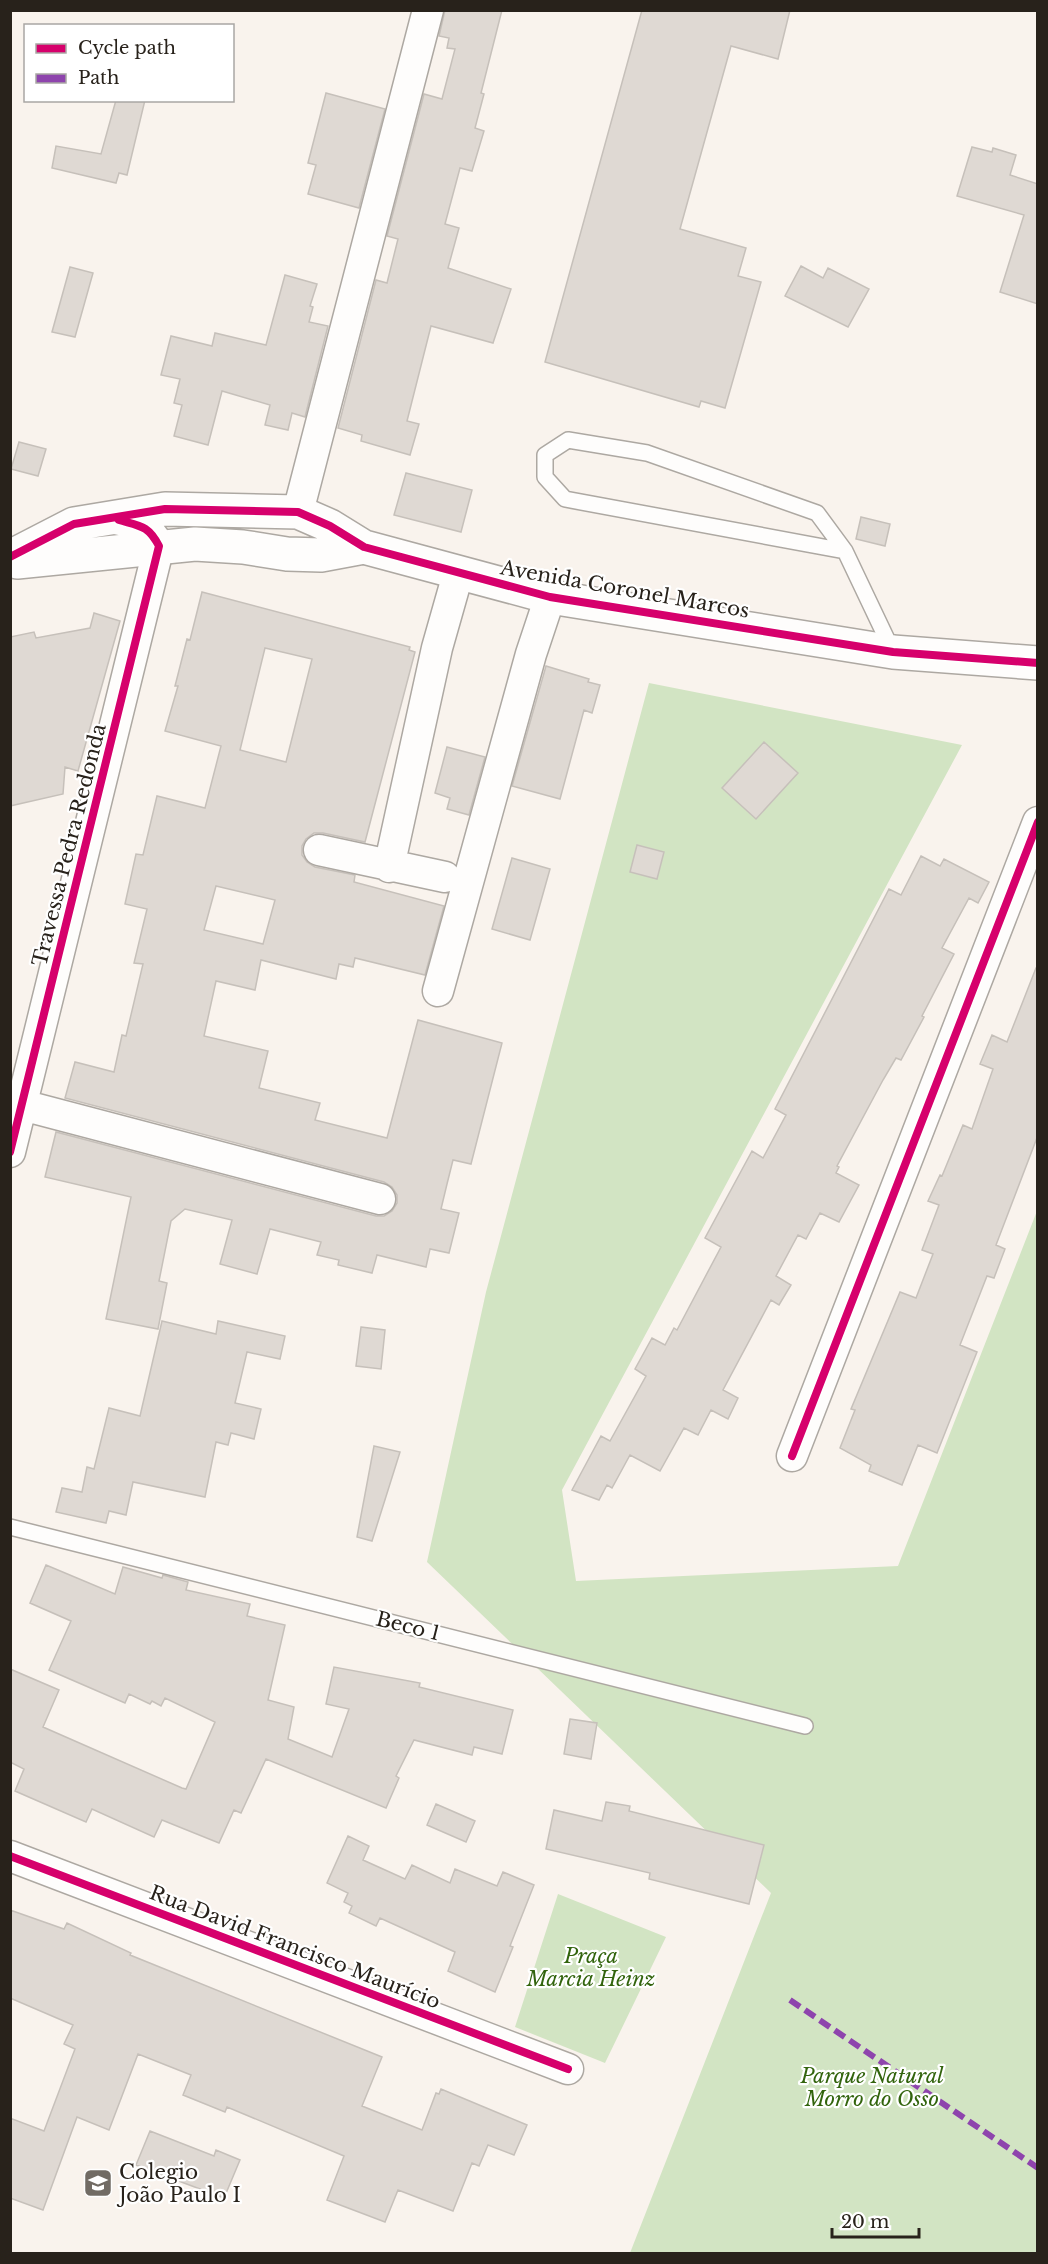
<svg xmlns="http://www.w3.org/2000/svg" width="1048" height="2264" font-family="'Libre Baskerville',serif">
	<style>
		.green { fill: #d2e4c3 }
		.building { fill: #dfd9d3; stroke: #c6c0ba; stroke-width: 1.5; fill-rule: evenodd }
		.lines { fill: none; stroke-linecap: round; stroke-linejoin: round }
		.lane-casing { stroke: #ada8a2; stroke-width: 18 }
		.street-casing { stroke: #ada8a2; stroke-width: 33 }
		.secondary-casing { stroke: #ada8a2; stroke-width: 36 }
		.lane { stroke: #fefdfc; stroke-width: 15 }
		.street { stroke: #fefdfc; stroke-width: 30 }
		.secondary { stroke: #fefdfc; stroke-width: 33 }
		.quiet { stroke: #8e44ad; stroke-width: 6; stroke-dasharray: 12 6; stroke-linecap: butt }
		.cycleway-casing { stroke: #fff; stroke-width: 11 }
		.cycleway { stroke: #d6006c; stroke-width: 8 }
		.labels { text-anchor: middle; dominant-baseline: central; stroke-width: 4.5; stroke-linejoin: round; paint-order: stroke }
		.street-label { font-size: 20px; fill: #28221b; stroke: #fff }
		.park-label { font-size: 20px; font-style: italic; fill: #32640d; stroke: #fff }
		.poi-label { font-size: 20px; fill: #28221b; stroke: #fff; text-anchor: start }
	</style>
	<rect width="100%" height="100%" fill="#f9f3ed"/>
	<path class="green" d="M 649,683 L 962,745 L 562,1490 L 576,1581 L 898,1566 L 1037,1211 L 1037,2253 L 630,2253 L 771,1893 L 427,1562 L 486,1292 Z
		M 558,1894 L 666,1937 L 605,2063 L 515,2027 Z"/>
	<path class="building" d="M 445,10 L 502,10 L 481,93 L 484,94 L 475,128 L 484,131 L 472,171 L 460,168 L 445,224 L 459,228 L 448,268 L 511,289 L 493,343 L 431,326 L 407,421 L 419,424 L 410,455 L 361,441 L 362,435 L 338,428 L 376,280 L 387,283 L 398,239 L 387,236 L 424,94 L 442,99 L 455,49 L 447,48 L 449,38 L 439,36 Z
		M 642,10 L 790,10 L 778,59 L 731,46 L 680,229 L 746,248 L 738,276 L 761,282 L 725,408 L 701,401 L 699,407 L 545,362 Z
		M 326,93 L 385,109 L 359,208 L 308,194 L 316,165 L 308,163 Z
		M 116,100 L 145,100 L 127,175 L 119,173 L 116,183 L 52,168 L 56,146 L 101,154 Z
		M 972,147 L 992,152 L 993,148 L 1016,155 L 1010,175 L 1038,184 L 1038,304 L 1000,292 L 1024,215 L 957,196 Z
		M 801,266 L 823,278 L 828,268 L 869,289 L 848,327 L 785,296 Z
		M 70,267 L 93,273 L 75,337 L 52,332 Z
		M 285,275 L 317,284 L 310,306 L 313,307 L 309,322 L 328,326 L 305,417 L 292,413 L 288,430 L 265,425 L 270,405 L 222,391 L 208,445 L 174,436 L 182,405 L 174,403 L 180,379 L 161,375 L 171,336 L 212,346 L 215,333 L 266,345 Z
		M 19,442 L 46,449 L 38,476 L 11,469 Z
		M 406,473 L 472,490 L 461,532 L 394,515 Z
		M 861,517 L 890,524 L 885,546 L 856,539 Z
		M 202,592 L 410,647 L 409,650 L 415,652 L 365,842 L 323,833 L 314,833 L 306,839 L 302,846 L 302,855 L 307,862 L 315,867 L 355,875 L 354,882 L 444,906 L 425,975 L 355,958 L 353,967 L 339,964 L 336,979 L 261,960 L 255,990 L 216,981 L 204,1036 L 268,1051 L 259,1088 L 320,1103 L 315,1120 L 387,1138 L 418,1020 L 502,1043 L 471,1164 L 453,1160 L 447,1184 L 441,1209 L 459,1213 L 449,1253 L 430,1249 L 426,1267 L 377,1255 L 372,1273 L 338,1265 L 339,1260 L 317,1255 L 321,1242 L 270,1229 L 257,1274 L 220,1264 L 232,1220 L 185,1209 L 171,1221 L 159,1281 L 167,1283 L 158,1329 L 106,1319 L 131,1197 L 45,1177 L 56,1132 L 376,1216 L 384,1216 L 392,1211 L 397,1203 L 397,1195 L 392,1187 L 384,1182 L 65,1098 L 75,1062 L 114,1072 L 122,1035 L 126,1036 L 143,964 L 134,963 L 147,909 L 125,904 L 136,854 L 143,855 L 157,796 L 205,808 L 221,746 L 165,731 L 178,686 L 175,686 L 187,639 L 190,640 ZM 265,648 L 312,659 L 286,762 L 240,750 ZM 216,886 L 275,900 L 263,944 L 204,930 Z
		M 94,613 L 120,621 L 78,771 L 65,767 L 63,794 L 10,806 L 10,637 L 34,632 L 36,638 L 90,628 Z
		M 546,666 L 589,679 L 588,682 L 600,685 L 592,713 L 584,710 L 560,799 L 512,786 Z
		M 764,742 L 798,773 L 756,819 L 722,788 Z
		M 447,747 L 485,757 L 469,815 L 447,809 L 450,798 L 435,793 Z
		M 637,845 L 664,852 L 657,879 L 630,872 Z
		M 921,856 L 940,866 L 944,859 L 989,882 L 978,903 L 969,898 L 942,948 L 954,954 L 922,1016 L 924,1017 L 901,1060 L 896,1058 L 883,1080 L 837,1166 L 839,1167 L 836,1173 L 859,1185 L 839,1222 L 820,1213 L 806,1239 L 798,1235 L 776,1276 L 791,1285 L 779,1305 L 771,1300 L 723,1390 L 738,1398 L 728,1419 L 711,1410 L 698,1435 L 684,1428 L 660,1471 L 630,1455 L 612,1488 L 607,1485 L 599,1500 L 572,1490 L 601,1436 L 610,1441 L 646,1376 L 635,1369 L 652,1338 L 665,1345 L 674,1328 L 677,1330 L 721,1247 L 705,1238 L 752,1151 L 763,1158 L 786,1115 L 775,1109 L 889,889 L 901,895 Z
		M 512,858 L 550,869 L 530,940 L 492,929 Z
		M 1036,968 L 1038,968 L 1038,1135 L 996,1245 L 1005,1249 L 994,1278 L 987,1276 L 960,1345 L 977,1352 L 937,1453 L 918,1445 L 902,1485 L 869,1471 L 871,1465 L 840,1448 L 855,1410 L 851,1409 L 900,1292 L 916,1298 L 933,1254 L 922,1250 L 939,1205 L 928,1201 L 940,1175 L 942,1176 L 963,1125 L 972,1129 L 993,1069 L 980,1064 L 992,1035 L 1007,1042 Z
		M 162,1321 L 216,1334 L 218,1321 L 285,1336 L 280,1359 L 247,1352 L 235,1403 L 261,1409 L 254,1439 L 231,1433 L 228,1445 L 216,1442 L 205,1497 L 133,1482 L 126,1515 L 109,1511 L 106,1523 L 56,1512 L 62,1488 L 82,1492 L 87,1467 L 94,1469 L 109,1408 L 140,1416 Z
		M 361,1327 L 385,1330 L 381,1369 L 356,1366 Z
		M 374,1446 L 400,1452 L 372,1541 L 357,1537 Z
		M 46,1565 L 115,1594 L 123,1567 L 162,1578 L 163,1575 L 188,1582 L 186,1590 L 250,1604 L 247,1616 L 285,1625 L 268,1700 L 294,1707 L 288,1739 L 332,1757 L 349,1709 L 326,1704 L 334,1667 L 420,1683 L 419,1687 L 513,1710 L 502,1754 L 474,1747 L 472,1755 L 414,1740 L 396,1776 L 399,1778 L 386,1808 L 266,1759 L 241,1813 L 234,1810 L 219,1843 L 162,1820 L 154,1837 L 92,1809 L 86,1822 L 15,1791 L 24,1769 L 10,1762 L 10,1669 L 59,1690 L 43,1727 L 182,1788 L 186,1789 L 215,1722 L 165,1698 L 161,1706 L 152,1701 L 150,1704 L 129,1694 L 125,1703 L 49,1670 L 71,1621 L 30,1603 Z
		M 570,1719 L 597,1723 L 591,1759 L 564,1754 Z
		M 606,1802 L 630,1806 L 629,1811 L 764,1845 L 749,1904 L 649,1879 L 650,1873 L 546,1849 L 554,1810 L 602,1821 Z
		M 436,1804 L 475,1821 L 466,1842 L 427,1825 Z
		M 348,1836 L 369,1846 L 363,1860 L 405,1879 L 412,1865 L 450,1883 L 455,1869 L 497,1886 L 503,1872 L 534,1885 L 510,1946 L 513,1947 L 495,1992 L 448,1971 L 455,1952 L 380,1918 L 376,1926 L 349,1913 L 352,1906 L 344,1902 L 348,1893 L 327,1883 Z
		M 10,1910 L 64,1929 L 67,1923 L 131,1953 L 130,1955 L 382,2057 L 362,2106 L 422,2130 L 436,2093 L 439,2094 L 441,2089 L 527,2125 L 514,2155 L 488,2145 L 479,2166 L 472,2163 L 453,2211 L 398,2190 L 385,2222 L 327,2200 L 344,2156 L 227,2107 L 225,2112 L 183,2095 L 191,2075 L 138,2054 L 109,2130 L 77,2117 L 43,2210 L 10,2198 L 10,2118 L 44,2131 L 75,2049 L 64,2044 L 73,2025 L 10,1998 Z
		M 150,2131 L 214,2156 L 216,2150 L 240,2160 L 224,2198 L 136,2165 Z"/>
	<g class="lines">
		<g class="lane-casing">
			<path id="lane" d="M 845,551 L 565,499 L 545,477 L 545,455 L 568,440 L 647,453 L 817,513 L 845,551 L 893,652
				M 10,1527 L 805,1726"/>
		</g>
		<g class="street-casing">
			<path id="street" d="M 298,512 L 428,10
				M 319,850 L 445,877
				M 389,867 L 437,648 L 458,574
				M 438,991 L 531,654 L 550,597
				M 22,1105 L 380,1199
				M 10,1152 L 159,546 C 147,522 134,524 111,518
				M 792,1456 L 1038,822
				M 10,1856 L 568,2069"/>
		</g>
		<g class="secondary-casing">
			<path id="secondary" d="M 10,557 L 74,524 L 165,509 L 298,512 L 330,526 L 364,547 L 550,597 L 893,652 L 1038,663
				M 17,562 L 195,544 L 243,547 L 287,554 L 321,555 L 364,547"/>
		</g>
		<use href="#lane" class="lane"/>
		<use href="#street" class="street"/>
		<use href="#secondary" class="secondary"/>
		<path class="quiet" d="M 790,2000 L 1038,2168"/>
		<g class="cycleway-casing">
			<path id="cycleway" d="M 10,557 L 74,524 L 165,509 L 298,512 L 330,526 L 364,547 L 550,597 L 893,652 L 1038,663
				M 10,1152 L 159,546 C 148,525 140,526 119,520
				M 792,1456 L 1038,822
				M 10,1856 L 568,2069"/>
		</g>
		<use href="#cycleway" class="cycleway"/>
	</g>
	<defs>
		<g id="school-square" transform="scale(1.5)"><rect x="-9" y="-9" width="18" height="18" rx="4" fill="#716b64" stroke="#fff"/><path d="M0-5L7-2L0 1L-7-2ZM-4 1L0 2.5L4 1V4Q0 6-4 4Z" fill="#fff"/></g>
	</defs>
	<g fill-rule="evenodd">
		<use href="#school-square" x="98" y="2183"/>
	</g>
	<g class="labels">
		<g class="street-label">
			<text transform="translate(625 589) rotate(10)">Avenida Coronel Marcos</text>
			<text transform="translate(69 845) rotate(-76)">Travessa Pedra Redonda</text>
			<text transform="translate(408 1626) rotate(14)">Beco 1</text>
			<text transform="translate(295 1947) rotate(21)">Rua David Francisco Maurício</text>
		</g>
		<g class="park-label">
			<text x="591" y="1956">Praça<tspan x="591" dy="23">Marcia Heinz</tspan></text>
			<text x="872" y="2076">Parque Natural<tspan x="872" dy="23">Morro do Osso</tspan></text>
		</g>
		<g class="poi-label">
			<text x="119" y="2172">Colegio<tspan x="119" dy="23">João Paulo I</tspan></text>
		</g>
	</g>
	<rect width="1048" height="2264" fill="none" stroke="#28221b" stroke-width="24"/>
	<rect x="24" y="24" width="210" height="78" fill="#ffffff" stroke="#a9a7a4" stroke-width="1.5"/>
	<rect x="36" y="44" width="30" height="9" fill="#d6006c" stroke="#a9a7a4" stroke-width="1.5"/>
	<text x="78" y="54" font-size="18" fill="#28221b">Cycle path</text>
	<rect x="36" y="74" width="30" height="9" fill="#8e44ad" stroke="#a9a7a4" stroke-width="1.5"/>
	<text x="78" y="84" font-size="18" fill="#28221b">Path</text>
	<path d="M832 2228v9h87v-9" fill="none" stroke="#28221b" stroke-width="3"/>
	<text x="841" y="2228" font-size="18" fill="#28221b" stroke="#ffffff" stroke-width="4.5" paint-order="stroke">20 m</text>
</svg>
